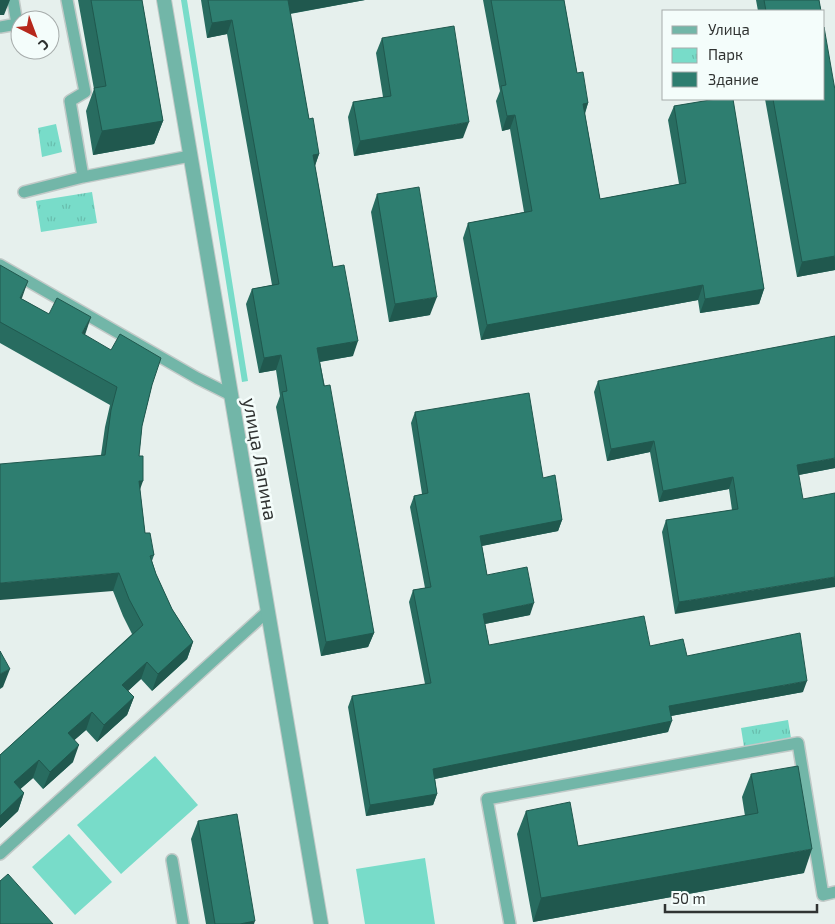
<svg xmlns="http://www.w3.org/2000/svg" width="835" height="924" font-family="'Exo 2',sans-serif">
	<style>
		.grass { fill: #78dcc9 }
		.park { fill: url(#park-tufts) }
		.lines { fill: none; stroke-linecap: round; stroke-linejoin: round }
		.service-casing { stroke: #c2cac8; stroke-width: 14 }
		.minor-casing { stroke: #c2cac8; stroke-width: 16 }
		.service { stroke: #72b6a8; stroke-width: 11 }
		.minor { stroke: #72b6a8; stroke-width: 14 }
		.wall { fill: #286c60 }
		.shaded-wall { fill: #20584e }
		.building { fill: #2e7e70; stroke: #20584e }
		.labels { text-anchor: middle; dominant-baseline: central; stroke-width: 5; stroke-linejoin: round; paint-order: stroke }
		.street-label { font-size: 19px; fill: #303332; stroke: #f4fdfb }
	</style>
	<defs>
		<pattern id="park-tufts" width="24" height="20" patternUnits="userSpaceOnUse" patternTransform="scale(1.25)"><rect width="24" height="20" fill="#78dcc9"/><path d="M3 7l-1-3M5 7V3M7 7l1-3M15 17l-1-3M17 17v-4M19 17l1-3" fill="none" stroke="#68bdad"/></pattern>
	</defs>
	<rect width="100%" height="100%" fill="#e6f0ed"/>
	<path class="grass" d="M 181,0 L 187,0 L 248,381 L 242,382 Z
		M 155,756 L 198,805 L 121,874 L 77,825 Z
		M 69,834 L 112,882 L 75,915 L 32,867 Z
		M 425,858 L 435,924 L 365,924 L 356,869 Z"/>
	<path class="park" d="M 56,124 L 62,152 L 42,157 L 38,128 Z
		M 92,192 L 97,223 L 41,232 L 36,201 Z
		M 788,720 L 791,738 L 744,747 L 741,728 Z"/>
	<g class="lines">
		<g class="service-casing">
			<path id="service" d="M 67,0 L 85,92 L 70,101 L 83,177 L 190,156
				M 0,27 L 17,24 L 13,0
				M 24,192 L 83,177
				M 0,265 L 197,378 L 231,395
				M 0,854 L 268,611
				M 172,860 L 183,924
				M 510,924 L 487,799 L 798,743 L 823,895 L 835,892"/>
		</g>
		<g class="minor-casing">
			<path id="minor" d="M 164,0 L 321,924"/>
		</g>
		<use href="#service" class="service"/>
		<use href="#minor" class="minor"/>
	</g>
	<path class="wall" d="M 78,0 L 142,0 L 163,121 L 154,144 L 93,155 L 86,111 L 94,89 Z
		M 201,0 L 365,0 L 290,14 L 309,119 L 319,154 L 315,166 L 333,267 L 353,356 L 320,362 L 374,633 L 368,647 L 321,656 L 276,407 L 280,396 L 276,370 L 259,373 L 246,304 L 252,289 L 272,285 L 227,34 L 207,38 Z
		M 483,0 L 564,0 L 577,73 L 588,103 L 585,114 L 600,199 L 679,184 L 668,120 L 674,106 L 712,100 L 712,99 L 734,99 L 733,101 L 764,289 L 759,304 L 700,313 L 698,300 L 481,340 L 463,238 L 468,223 L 524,212 L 510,129 L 502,131 L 496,101 L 500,91 Z
		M 756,0 L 819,0 L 821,11 L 758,11 Z
		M 382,38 L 463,138 L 354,156 L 348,117 L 353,102 L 383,97 L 376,53 Z
		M 765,99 L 824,99 L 835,270 L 797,277 Z
		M 377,194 L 430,315 L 389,322 L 371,212 Z
		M 0,265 L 22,299 L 85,335 L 152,385 L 142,426 L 139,456 L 140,490 L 145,533 L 154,555 L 152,561 L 156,574 L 172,609 L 193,642 L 187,659 L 152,691 L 141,679 L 128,691 L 134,697 L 127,715 L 97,742 L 86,730 L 74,740 L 73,762 L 43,789 L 33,778 L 20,789 L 24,793 L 18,811 L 0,828 L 0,755 L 132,634 L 123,616 L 113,591 L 101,455 L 105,427 L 110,405 L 0,343 Z
		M 598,381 L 835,468 L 799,475 L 675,614 L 662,532 L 666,520 L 732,510 L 729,489 L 659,502 L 650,452 L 607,461 L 594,392 Z
		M 415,412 L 543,478 L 562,520 L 558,531 L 482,546 L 487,575 L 530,615 L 485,624 L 489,645 L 650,646 L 687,656 L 803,692 L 671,716 L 668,732 L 435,779 L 437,794 L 433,805 L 366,816 L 348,707 L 352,696 L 425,684 L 409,602 L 413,590 L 425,588 L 410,507 L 414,496 L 422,494 L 411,423 Z
		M 751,774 L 804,873 L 533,922 L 517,834 L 526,811 L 578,846 L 745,816 L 742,797 Z
		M 198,821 L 254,924 L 206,924 L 191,839 Z"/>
	<path class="shaded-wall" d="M 0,0 L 10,0 L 4,15 L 0,15 Z
		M 288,0 L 365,0 L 282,15 Z
		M 232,20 L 227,34 L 207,38 L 212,23 Z
		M 588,103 L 583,118 L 583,104 Z
		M 515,115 L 510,129 L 502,131 L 507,116 Z
		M 163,121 L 154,144 L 93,155 L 102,131 Z
		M 469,122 L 463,138 L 354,156 L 360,141 Z
		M 319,154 L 314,168 L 313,155 Z
		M 835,256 L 835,270 L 797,277 L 802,262 Z
		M 28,281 L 22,298 L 20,298 Z
		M 703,285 L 698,300 L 481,340 L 487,325 Z
		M 764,289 L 759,304 L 700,313 L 705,299 Z
		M 437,297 L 430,315 L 389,322 L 395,304 Z
		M 91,317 L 85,335 L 82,333 Z
		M 358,341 L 353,356 L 312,363 L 317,348 Z
		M 281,355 L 276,370 L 259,373 L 264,358 Z
		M 654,441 L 650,452 L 607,461 L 611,449 Z
		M 835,458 L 835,468 L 793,476 L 797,465 Z
		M 733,477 L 729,489 L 659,502 L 663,491 Z
		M 139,481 L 143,481 L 137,498 Z
		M 562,520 L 558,531 L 476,547 L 480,536 Z
		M 119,573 L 113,591 L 0,600 L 0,583 Z
		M 835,577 L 835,587 L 675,614 L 679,602 Z
		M 534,603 L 530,615 L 479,625 L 483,614 Z
		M 374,633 L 368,647 L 321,656 L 326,642 Z
		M 193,642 L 187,659 L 152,691 L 158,674 Z
		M 147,662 L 141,679 L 116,702 L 122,685 Z
		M 10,669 L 3,687 L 0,689 L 0,674 Z
		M 807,681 L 803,692 L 665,717 L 669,706 Z
		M 134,697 L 127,715 L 97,742 L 104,725 Z
		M 92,712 L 86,730 L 62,751 L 68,733 Z
		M 672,721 L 668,732 L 429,780 L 433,769 Z
		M 79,745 L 73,762 L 43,789 L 50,772 Z
		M 39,760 L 33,778 L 8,800 L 14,782 Z
		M 24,793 L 18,811 L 0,828 L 0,816 Z
		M 437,794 L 433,805 L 366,816 L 370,805 Z
		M 812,849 L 804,873 L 533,922 L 541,898 Z
		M 255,921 L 254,924 L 240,924 Z"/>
	<path class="building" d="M 91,0 L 142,0 L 163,121 L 102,131 L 94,88 L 106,86 Z
		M 208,0 L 290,0 L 288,0 L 309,119 L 313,118 L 319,154 L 313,155 L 333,267 L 344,265 L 358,341 L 317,348 L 324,386 L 330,385 L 374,633 L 326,642 L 282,392 L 287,391 L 281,355 L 264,358 L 252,289 L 279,284 L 232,20 L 212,23 Z
		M 491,0 L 564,0 L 577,73 L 583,72 L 588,103 L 583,104 L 600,199 L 686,183 L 674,106 L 716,99 L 733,99 L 764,289 L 705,299 L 703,285 L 487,325 L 468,223 L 532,211 L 515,115 L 507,116 L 501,86 L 506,85 Z
		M 764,0 L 819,0 L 821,11 L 766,11 Z
		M 454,26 L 469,122 L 360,141 L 353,102 L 391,96 L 382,38 Z
		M 824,27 L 835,90 L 835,256 L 802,262 L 773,99 L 824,99 Z
		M 419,187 L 437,297 L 395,304 L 377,194 Z
		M 0,265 L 28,281 L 20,298 L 49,314 L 57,298 L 91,317 L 82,333 L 111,350 L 120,334 L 161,358 L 152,385 L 142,426 L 139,456 L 143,456 L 143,481 L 139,481 L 145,533 L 150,533 L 154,555 L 150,556 L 156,574 L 172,609 L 193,642 L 158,674 L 147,662 L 122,685 L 134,697 L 104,725 L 92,712 L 68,733 L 79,745 L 50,772 L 39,760 L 14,782 L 24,793 L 0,816 L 0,755 L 143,625 L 129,599 L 119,573 L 0,583 L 0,464 L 105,455 L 111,410 L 117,387 L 0,322 Z
		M 835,336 L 835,458 L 797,465 L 803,499 L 835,493 L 835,577 L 679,602 L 666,520 L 738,509 L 733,477 L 663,491 L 654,441 L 611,449 L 598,381 Z
		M 529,393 L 543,478 L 555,475 L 562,520 L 480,536 L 487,575 L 527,567 L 534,603 L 483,614 L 489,645 L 644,616 L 650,646 L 683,639 L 687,656 L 800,633 L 807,681 L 669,706 L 672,721 L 433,769 L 437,794 L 370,805 L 352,696 L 431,683 L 413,590 L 431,587 L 414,496 L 428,493 L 415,412 Z
		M 0,651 L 10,669 L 0,674 Z
		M 798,766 L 812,849 L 541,898 L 526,811 L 570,802 L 578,846 L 758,813 L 751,774 Z
		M 237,814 L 255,921 L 240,924 L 215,924 L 198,821 Z
		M 8,874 L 53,924 L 0,924 L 0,881 Z"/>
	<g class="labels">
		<g class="street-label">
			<text transform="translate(261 459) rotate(80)">улица Лапина</text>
		</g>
	</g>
	<rect x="662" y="10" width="162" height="90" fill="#f4fdfb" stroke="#a6acab"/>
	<rect x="672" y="26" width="25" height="8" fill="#72b6a8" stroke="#a6acab"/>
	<text x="708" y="35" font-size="15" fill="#303332">Улица</text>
	<rect x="672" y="48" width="25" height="15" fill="url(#park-tufts)" stroke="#a6acab"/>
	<text x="708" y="60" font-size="15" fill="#303332">Парк</text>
	<rect x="672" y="72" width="25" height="15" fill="#2e7e70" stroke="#a6acab"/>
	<text x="708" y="85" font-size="15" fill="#303332">Здание</text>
	<g transform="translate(35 35) rotate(138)"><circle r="24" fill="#f4fdfb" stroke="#a6acab"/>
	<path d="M0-4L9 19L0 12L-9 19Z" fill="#b6281c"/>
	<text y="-8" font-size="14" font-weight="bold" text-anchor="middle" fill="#303332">С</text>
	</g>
	<path d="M665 904v8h152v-8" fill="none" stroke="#303332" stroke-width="2.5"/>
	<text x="672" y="904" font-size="15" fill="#303332" stroke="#f4fdfb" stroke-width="4" paint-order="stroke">50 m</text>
</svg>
